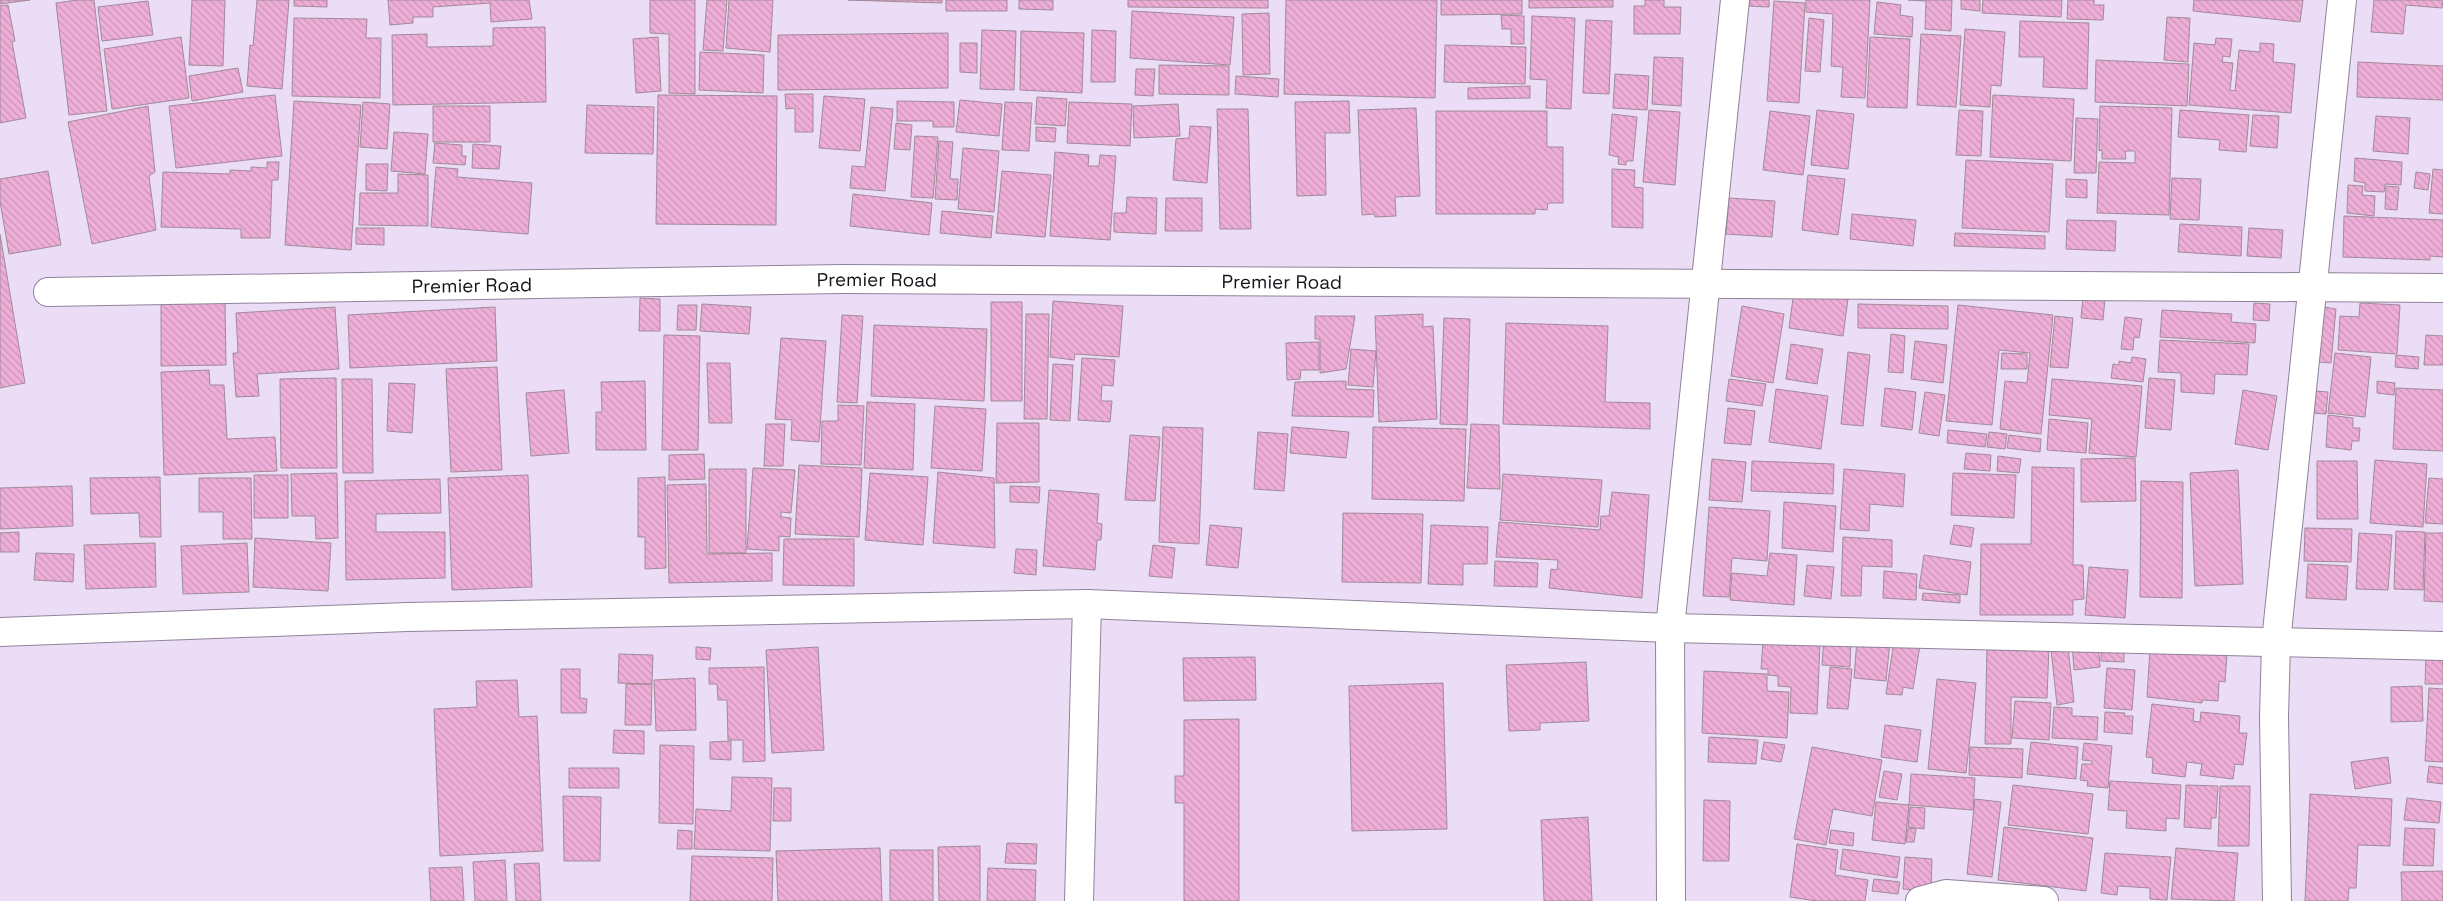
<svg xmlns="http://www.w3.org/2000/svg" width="2443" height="901" font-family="'Space Grotesk',sans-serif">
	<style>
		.building { fill: url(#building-back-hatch); stroke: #a28a99 }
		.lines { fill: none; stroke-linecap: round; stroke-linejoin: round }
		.street-casing { stroke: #908399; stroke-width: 30 }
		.street { stroke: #fff; stroke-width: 28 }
		.labels { text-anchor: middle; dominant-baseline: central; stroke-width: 4.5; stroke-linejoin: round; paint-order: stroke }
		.street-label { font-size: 19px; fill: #17121a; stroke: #ebddf5 }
	</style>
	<defs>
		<pattern id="building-back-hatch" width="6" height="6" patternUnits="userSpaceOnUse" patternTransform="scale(1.25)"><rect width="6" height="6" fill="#eeaed8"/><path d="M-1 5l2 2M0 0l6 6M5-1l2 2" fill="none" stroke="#cb95b9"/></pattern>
	</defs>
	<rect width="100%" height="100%" fill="#ebddf5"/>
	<path class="building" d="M 0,0 L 30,0 L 0,4 Z
		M 77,0 L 94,0 L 107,111 L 69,115 L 56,3 Z
		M 192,0 L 225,0 L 223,66 L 189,65 Z
		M 257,0 L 289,0 L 282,89 L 247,86 L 250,45 L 253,46 Z
		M 294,0 L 327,0 L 327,7 L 294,6 Z
		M 388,0 L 529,0 L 532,19 L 491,22 L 490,3 L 433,7 L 433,17 L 413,17 L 413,23 L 390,25 Z
		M 650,0 L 695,0 L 695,94 L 669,93 L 669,34 L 650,33 Z
		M 707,0 L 727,0 L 723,51 L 703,50 Z
		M 729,0 L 773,0 L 770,52 L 726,48 Z
		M 848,0 L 942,0 L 942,3 Z
		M 946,0 L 1007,0 L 1007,11 L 946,11 Z
		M 1019,0 L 1053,0 L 1053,10 L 1019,9 Z
		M 1128,0 L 1268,0 L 1268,8 L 1128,7 Z
		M 1286,0 L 1437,0 L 1435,98 L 1284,94 Z
		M 1441,0 L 1522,0 L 1522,14 L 1441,15 Z
		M 1529,0 L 1613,0 L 1613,7 L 1529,8 Z
		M 1645,0 L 1664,0 L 1664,7 L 1681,7 L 1680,34 L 1634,34 L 1634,6 L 1645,6 Z
		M 1749,0 L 1769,0 L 1769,7 L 1749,6 Z
		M 1806,0 L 1870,0 L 1865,98 L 1841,97 L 1843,67 L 1831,66 L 1833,14 L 1806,12 Z
		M 1908,0 L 1952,0 L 1951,31 L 1925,29 L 1926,1 Z
		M 1961,0 L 1980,0 L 1980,11 L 1961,9 Z
		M 1983,0 L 2062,0 L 2061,17 L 1982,13 Z
		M 2068,0 L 2094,0 L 2094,5 L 2104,5 L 2103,20 L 2067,19 Z
		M 2194,0 L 2303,0 L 2300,22 L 2193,11 Z
		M 2374,0 L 2443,0 L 2442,8 L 2406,5 L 2403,34 L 2371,32 Z
		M 148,1 L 153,35 L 102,41 L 98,7 Z
		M 1774,1 L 1805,3 L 1799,103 L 1767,101 Z
		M 1877,2 L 1901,5 L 1900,15 L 1913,17 L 1912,37 L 1874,34 Z
		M 8,5 L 15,41 L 12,42 L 26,118 L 0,123 L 0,6 Z
		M 1132,11 L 1234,17 L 1230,65 L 1130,58 Z
		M 1269,13 L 1270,74 L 1243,75 L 1242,14 Z
		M 1501,15 L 1524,16 L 1524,44 L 1511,44 L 1511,29 L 1502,29 Z
		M 1532,16 L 1575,18 L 1571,109 L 1546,108 L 1547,80 L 1530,79 Z
		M 2167,17 L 2190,18 L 2188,62 L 2164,60 Z
		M 294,18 L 367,19 L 366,38 L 381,38 L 380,98 L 292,96 Z
		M 1809,18 L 1824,20 L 1820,72 L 1805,71 Z
		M 1586,20 L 1612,21 L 1609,94 L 1583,93 Z
		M 2020,21 L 2089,23 L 2087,89 L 2043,87 L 2044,57 L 2019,57 Z
		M 545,27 L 546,102 L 393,105 L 392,35 L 427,34 L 427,47 L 493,46 L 493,28 Z
		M 1965,29 L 2005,32 L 2001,86 L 1991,85 L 1990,107 L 1960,105 Z
		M 982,30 L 1016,31 L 1014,90 L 980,89 Z
		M 1092,30 L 1116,31 L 1115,82 L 1091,82 Z
		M 1021,31 L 1084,33 L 1082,93 L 1020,90 Z
		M 948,33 L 948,88 L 778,90 L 778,35 Z
		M 1921,34 L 1961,36 L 1956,107 L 1917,105 Z
		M 181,37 L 189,98 L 112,109 L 104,49 Z
		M 658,37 L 661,91 L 636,93 L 633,39 Z
		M 1870,37 L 1910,39 L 1907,108 L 1867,107 Z
		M 2216,38 L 2232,39 L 2230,57 L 2223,56 L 2222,62 L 2233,63 L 2230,90 L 2235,91 L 2239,50 L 2260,52 L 2260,43 L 2274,44 L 2273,62 L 2295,64 L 2291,113 L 2189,105 L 2194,43 L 2215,45 Z
		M 960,43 L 977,43 L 977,73 L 960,72 Z
		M 1445,45 L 1526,47 L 1525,84 L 1444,82 Z
		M 700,52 L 764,55 L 763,93 L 699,90 Z
		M 1654,57 L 1683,58 L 1681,106 L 1652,104 Z
		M 2096,60 L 2189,64 L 2187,106 L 2095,102 Z
		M 2358,62 L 2443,66 L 2443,100 L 2357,97 Z
		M 1159,65 L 1229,66 L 1229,95 L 1159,94 Z
		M 238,68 L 243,92 L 192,101 L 189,76 Z
		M 1136,69 L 1155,69 L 1153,96 L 1135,95 Z
		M 1615,74 L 1649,76 L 1647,110 L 1613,108 Z
		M 1236,76 L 1279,79 L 1278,97 L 1235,94 Z
		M 1530,86 L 1530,98 L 1468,99 L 1468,88 Z
		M 785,94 L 813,94 L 813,132 L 795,132 L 795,108 L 786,109 Z
		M 275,95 L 282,156 L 176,168 L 169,106 Z
		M 658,95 L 777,96 L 776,225 L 656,224 Z
		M 1993,95 L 2074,99 L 2071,161 L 1990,157 Z
		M 824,96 L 865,99 L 860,151 L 819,148 Z
		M 1037,97 L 1067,99 L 1065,126 L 1035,124 Z
		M 960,100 L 1002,104 L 999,136 L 956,132 Z
		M 294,101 L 361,105 L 351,250 L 285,245 Z
		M 897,101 L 954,102 L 954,127 L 933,127 L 933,121 L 897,121 Z
		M 1349,101 L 1350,133 L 1325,133 L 1326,195 L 1297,196 L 1295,102 Z
		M 363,102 L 390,104 L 387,149 L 360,147 Z
		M 1005,102 L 1032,103 L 1029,151 L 1002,150 Z
		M 1069,102 L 1132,104 L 1130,146 L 1067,143 Z
		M 1178,104 L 1180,136 L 1134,138 L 1133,106 Z
		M 587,105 L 654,107 L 653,154 L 585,153 Z
		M 148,106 L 155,172 L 149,176 L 156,230 L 92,244 L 68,122 Z
		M 433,106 L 490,106 L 490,142 L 433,142 Z
		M 2100,106 L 2172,108 L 2169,215 L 2097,213 L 2099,162 L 2135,163 L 2135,151 L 2125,151 L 2126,159 L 2102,159 L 2102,150 L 2099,151 Z
		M 871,107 L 893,109 L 885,191 L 850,188 L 852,166 L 865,167 Z
		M 1416,108 L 1420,196 L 1395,197 L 1396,216 L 1375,217 L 1374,214 L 1362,215 L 1358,110 Z
		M 1217,109 L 1248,109 L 1251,229 L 1220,229 Z
		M 1649,110 L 1680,112 L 1675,185 L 1643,182 Z
		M 1817,110 L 1854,114 L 1848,169 L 1811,165 Z
		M 1959,110 L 1983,111 L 1981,156 L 1956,155 Z
		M 2180,110 L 2249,115 L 2246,152 L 2219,150 L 2220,140 L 2178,137 Z
		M 1436,111 L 1547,111 L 1547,147 L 1563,147 L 1563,203 L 1548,203 L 1547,210 L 1535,209 L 1535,214 L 1436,214 Z
		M 1770,111 L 1810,116 L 1803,175 L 1763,170 Z
		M 1612,114 L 1637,117 L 1633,161 L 1626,161 L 1626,165 L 1618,164 L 1619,157 L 1609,155 Z
		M 2253,115 L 2279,116 L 2277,148 L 2250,146 Z
		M 2376,116 L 2410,118 L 2408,154 L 2373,151 Z
		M 2076,118 L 2098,119 L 2096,173 L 2074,173 Z
		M 896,123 L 912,125 L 910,150 L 894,149 Z
		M 1190,126 L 1211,127 L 1207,183 L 1173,180 L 1176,139 L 1189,138 Z
		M 1036,127 L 1056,128 L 1055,142 L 1036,141 Z
		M 394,132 L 428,134 L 425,174 L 391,171 Z
		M 915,136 L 938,137 L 933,198 L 911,197 Z
		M 939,141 L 953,142 L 950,179 L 958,179 L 957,200 L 935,199 Z
		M 435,143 L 462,145 L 462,156 L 466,156 L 465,165 L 433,163 Z
		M 473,144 L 501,146 L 499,169 L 472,168 Z
		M 963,148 L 999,151 L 994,212 L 958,209 Z
		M 1055,152 L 1089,155 L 1088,166 L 1099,166 L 1100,155 L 1116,156 L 1110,240 L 1050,236 Z
		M 2355,158 L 2402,162 L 2401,185 L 2385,184 L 2384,192 L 2365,191 L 2365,183 L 2354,181 Z
		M 1966,160 L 2053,164 L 2049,232 L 1962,228 Z
		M 267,162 L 279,162 L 278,180 L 272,180 L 270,238 L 241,238 L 241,229 L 161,227 L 163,172 L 230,174 L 230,170 L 251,171 L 251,167 L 267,168 Z
		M 366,164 L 388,164 L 387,191 L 366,190 Z
		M 436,167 L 458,169 L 457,177 L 532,183 L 528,234 L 431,227 Z
		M 1612,169 L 1635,170 L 1634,187 L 1643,188 L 1643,228 L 1612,227 Z
		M 2433,169 L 2443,170 L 2443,214 L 2429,213 Z
		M 48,171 L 61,245 L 9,254 L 0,201 L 0,179 Z
		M 1002,171 L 1051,175 L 1045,237 L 996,233 Z
		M 2416,172 L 2430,174 L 2428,190 L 2414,188 Z
		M 398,174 L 428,175 L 428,226 L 359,225 L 360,193 L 398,193 Z
		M 1808,175 L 1845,179 L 1838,235 L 1802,230 Z
		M 2172,178 L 2201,179 L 2199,220 L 2170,219 Z
		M 2066,179 L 2087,180 L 2087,198 L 2066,197 Z
		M 2348,185 L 2363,186 L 2362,195 L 2375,196 L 2374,216 L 2347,213 Z
		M 2386,186 L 2399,187 L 2397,210 L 2385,209 Z
		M 853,194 L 932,203 L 929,235 L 850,226 Z
		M 1127,197 L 1157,198 L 1156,234 L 1114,232 L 1114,213 L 1126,213 Z
		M 1166,198 L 1202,198 L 1202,231 L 1165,231 Z
		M 1729,198 L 1775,201 L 1772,237 L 1726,234 Z
		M 942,211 L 993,216 L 991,238 L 940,233 Z
		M 1852,214 L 1916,220 L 1913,246 L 1850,239 Z
		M 2344,216 L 2443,220 L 2443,257 L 2430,256 L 2430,260 L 2343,257 Z
		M 2067,220 L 2116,221 L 2115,251 L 2066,249 Z
		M 2180,224 L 2242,227 L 2241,256 L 2178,252 Z
		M 356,228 L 384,228 L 384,245 L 356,244 Z
		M 2249,228 L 2283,230 L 2281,258 L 2247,256 Z
		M 1955,233 L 2045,236 L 2045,249 L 1954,246 Z
		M 0,234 L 25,383 L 0,388 Z
		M 1794,291 L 1848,299 L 1843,336 L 1789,328 Z
		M 2083,296 L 2105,299 L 2103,320 L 2081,318 Z
		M 640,298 L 660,299 L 660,331 L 639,331 Z
		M 1053,301 L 1123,306 L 1119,357 L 1075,354 L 1074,360 L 1050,357 Z
		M 991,302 L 1022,302 L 1022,401 L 991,401 Z
		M 225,303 L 226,365 L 161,366 L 161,304 Z
		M 2254,303 L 2270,304 L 2269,321 L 2253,320 Z
		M 2360,303 L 2400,305 L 2397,354 L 2338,350 L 2340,316 L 2359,317 Z
		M 702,304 L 751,307 L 749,334 L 700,331 Z
		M 1858,304 L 1948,306 L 1948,329 L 1858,328 Z
		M 678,305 L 697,305 L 696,330 L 677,330 Z
		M 1958,305 L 2053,315 L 2041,434 L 2000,429 L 2005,381 L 2027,383 L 2030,353 L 1999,350 L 1992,425 L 1946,421 Z
		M 1742,306 L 1784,314 L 1773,383 L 1731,376 Z
		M 335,307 L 339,369 L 257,374 L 259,396 L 236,397 L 233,353 L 238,353 L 236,313 Z
		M 495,307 L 497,361 L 350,368 L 348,315 Z
		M 2324,307 L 2336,309 L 2331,363 L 2319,362 Z
		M 2162,310 L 2232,314 L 2231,322 L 2256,324 L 2255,343 L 2160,337 Z
		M 1026,314 L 1049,314 L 1047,419 L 1024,419 Z
		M 1423,314 L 1423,327 L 1433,326 L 1437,419 L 1379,422 L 1375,316 Z
		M 842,315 L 863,316 L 857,403 L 837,402 Z
		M 1315,316 L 1355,316 L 1346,369 L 1320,373 L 1320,339 L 1315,339 Z
		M 2055,316 L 2073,318 L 2068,368 L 2050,367 Z
		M 2125,317 L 2142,319 L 2139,338 L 2134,337 L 2133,350 L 2121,349 Z
		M 1444,318 L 1470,319 L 1467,425 L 1440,424 Z
		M 1506,323 L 1608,326 L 1605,402 L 1650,403 L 1650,429 L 1503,424 Z
		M 874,325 L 987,329 L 984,401 L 871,396 Z
		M 1891,334 L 1905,336 L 1903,373 L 1888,372 Z
		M 664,335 L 700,336 L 698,450 L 662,450 Z
		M 2426,335 L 2443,336 L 2443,365 L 2424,365 Z
		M 781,338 L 826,341 L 819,442 L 791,440 L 792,420 L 775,419 Z
		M 2160,340 L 2249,344 L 2247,375 L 2215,374 L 2214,394 L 2181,392 L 2181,373 L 2158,372 Z
		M 1915,341 L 1947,345 L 1943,383 L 1911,379 Z
		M 1319,342 L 1319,370 L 1301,370 L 1300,379 L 1287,380 L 1286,343 Z
		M 1791,344 L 1823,349 L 1817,384 L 1786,379 Z
		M 1351,349 L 1376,351 L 1373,387 L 1348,385 Z
		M 1848,352 L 1870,355 L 1863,426 L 1841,424 Z
		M 2002,353 L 2027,354 L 2027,369 L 2001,369 Z
		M 2335,353 L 2371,357 L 2365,417 L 2328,413 Z
		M 2396,355 L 2419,357 L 2418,369 L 2395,367 Z
		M 2132,357 L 2146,359 L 2143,382 L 2111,378 L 2113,364 L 2119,365 L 2119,361 L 2131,363 Z
		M 1082,358 L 1115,360 L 1113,386 L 1102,385 L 1101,401 L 1112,401 L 1110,422 L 1078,420 Z
		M 707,363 L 730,363 L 732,423 L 709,423 Z
		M 1053,364 L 1073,365 L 1070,421 L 1050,420 Z
		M 497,367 L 502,470 L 451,472 L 446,369 Z
		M 209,370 L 210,385 L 224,385 L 227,439 L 275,437 L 277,471 L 164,475 L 161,372 Z
		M 336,378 L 337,468 L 281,468 L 280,379 Z
		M 2149,378 L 2175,380 L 2171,430 L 2145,428 Z
		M 342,379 L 372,379 L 373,473 L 343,473 Z
		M 1729,379 L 1766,384 L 1762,406 L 1726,401 Z
		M 2052,379 L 2142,386 L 2136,457 L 2089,453 L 2092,419 L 2049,415 Z
		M 645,381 L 646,450 L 596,450 L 596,412 L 602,412 L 601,382 Z
		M 1346,381 L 1346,389 L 1374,390 L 1373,417 L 1292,416 L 1295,382 Z
		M 2377,381 L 2395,383 L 2394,395 L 2377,393 Z
		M 389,383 L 415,384 L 412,433 L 387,431 Z
		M 1885,388 L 1916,392 L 1912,430 L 1881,426 Z
		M 2396,388 L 2443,390 L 2443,451 L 2393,449 Z
		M 1776,389 L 1828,396 L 1821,449 L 1769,442 Z
		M 564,390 L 569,453 L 531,456 L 526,393 Z
		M 2243,390 L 2277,396 L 2268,450 L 2235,444 Z
		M 2314,391 L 2328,392 L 2326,414 L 2313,413 Z
		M 1925,392 L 1945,395 L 1939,436 L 1919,433 Z
		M 867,402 L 915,404 L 913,470 L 864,468 Z
		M 838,405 L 864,406 L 861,465 L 821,464 L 822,421 L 838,421 Z
		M 935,406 L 986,409 L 982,471 L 931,468 Z
		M 1728,408 L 1755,411 L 1751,445 L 1724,443 Z
		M 2328,415 L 2353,418 L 2353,428 L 2360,428 L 2359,441 L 2352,441 L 2351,450 L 2326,447 Z
		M 2049,419 L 2088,423 L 2086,453 L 2047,450 Z
		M 997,423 L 1039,423 L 1039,482 L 996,483 Z
		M 766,424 L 785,424 L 783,466 L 764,466 Z
		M 1471,424 L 1499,425 L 1500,489 L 1467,488 Z
		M 1163,427 L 1203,428 L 1199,544 L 1159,542 Z
		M 1292,427 L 1349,432 L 1346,458 L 1290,453 Z
		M 1373,427 L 1466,429 L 1464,501 L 1372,499 Z
		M 1948,430 L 1987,434 L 1985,447 L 1947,443 Z
		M 1258,432 L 1288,434 L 1284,491 L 1254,489 Z
		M 1989,432 L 2007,434 L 2005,449 L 1987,447 Z
		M 1130,435 L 1160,437 L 1155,501 L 1125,500 Z
		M 2009,435 L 2041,439 L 2040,452 L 2007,448 Z
		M 1966,453 L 1991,455 L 1990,471 L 1964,469 Z
		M 704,454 L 705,479 L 669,480 L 669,455 Z
		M 1998,456 L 2021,459 L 2019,473 L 1997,471 Z
		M 2135,458 L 2136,501 L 2081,502 L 2081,459 Z
		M 1712,459 L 1746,462 L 1742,502 L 1709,500 Z
		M 2375,460 L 2427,464 L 2423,527 L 2370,523 Z
		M 1752,461 L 1834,464 L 1833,494 L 1751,491 Z
		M 2317,461 L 2357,461 L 2358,519 L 2317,519 Z
		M 799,465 L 862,468 L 859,537 L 795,534 Z
		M 2032,467 L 2074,468 L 2073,565 L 2083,565 L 2084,599 L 2073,600 L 2073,615 L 1980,615 L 1981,544 L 2031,544 Z
		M 753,468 L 795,470 L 791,513 L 781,512 L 781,517 L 791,518 L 790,537 L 779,536 L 779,551 L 747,549 Z
		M 709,469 L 746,469 L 746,553 L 709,553 Z
		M 1844,469 L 1905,474 L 1903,507 L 1870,504 L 1869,531 L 1840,529 Z
		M 2238,470 L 2243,584 L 2195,586 L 2190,473 Z
		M 938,472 L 994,478 L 995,548 L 933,543 Z
		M 337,473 L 338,538 L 316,539 L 315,516 L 292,516 L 291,474 Z
		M 870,473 L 928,477 L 923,545 L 865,540 Z
		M 1953,473 L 2016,475 L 2014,518 L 1951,515 Z
		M 1503,474 L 1602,480 L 1598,527 L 1500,520 Z
		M 254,475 L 288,475 L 288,518 L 254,518 Z
		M 528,475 L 532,587 L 452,590 L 448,478 Z
		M 160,477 L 161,537 L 140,537 L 139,513 L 91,514 L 90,478 Z
		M 665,477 L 666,568 L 645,569 L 645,537 L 638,537 L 638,478 Z
		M 199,478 L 251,478 L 252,539 L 223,539 L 223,512 L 199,512 Z
		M 2429,478 L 2443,479 L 2443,524 L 2425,523 Z
		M 440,479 L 441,513 L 376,514 L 376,532 L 445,532 L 445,578 L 346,580 L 345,481 Z
		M 2141,481 L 2183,482 L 2182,598 L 2140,597 Z
		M 706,484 L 707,554 L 772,553 L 772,581 L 669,583 L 667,485 Z
		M 72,486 L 73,526 L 0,529 L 0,488 Z
		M 1010,486 L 1040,487 L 1039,503 L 1010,502 Z
		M 1049,490 L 1099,494 L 1097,523 L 1102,524 L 1101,540 L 1097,540 L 1095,570 L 1043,566 Z
		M 1612,492 L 1649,495 L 1642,598 L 1549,588 L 1551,569 L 1557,570 L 1558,560 L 1496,557 L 1499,522 L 1600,530 L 1601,516 L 1609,516 Z
		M 1784,502 L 1836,506 L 1833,552 L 1782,548 Z
		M 1709,507 L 1770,511 L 1767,561 L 1732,558 L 1729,597 L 1703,596 Z
		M 1343,513 L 1423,514 L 1421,583 L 1342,582 Z
		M 1210,525 L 1242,528 L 1238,568 L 1206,565 Z
		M 1431,525 L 1488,527 L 1487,564 L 1463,564 L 1463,585 L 1428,584 Z
		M 1954,525 L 1974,528 L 1971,547 L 1950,544 Z
		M 2305,528 L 2352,529 L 2351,562 L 2304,561 Z
		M 2396,531 L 2425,532 L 2423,590 L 2394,589 Z
		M 19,532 L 19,552 L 0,552 L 0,533 Z
		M 2359,533 L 2392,535 L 2388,590 L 2356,589 Z
		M 2426,533 L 2443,533 L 2443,602 L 2424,601 Z
		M 1843,537 L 1892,540 L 1892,567 L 1862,566 L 1861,596 L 1841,596 Z
		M 255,538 L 331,543 L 328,591 L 253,587 Z
		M 784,539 L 854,539 L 854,586 L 783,585 Z
		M 155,543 L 156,587 L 86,589 L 84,545 Z
		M 247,543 L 249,592 L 183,594 L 181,546 Z
		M 1153,545 L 1175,548 L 1172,578 L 1149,576 Z
		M 1016,549 L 1037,550 L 1036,575 L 1014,573 Z
		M 36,553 L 74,554 L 73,582 L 34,580 Z
		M 1770,553 L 1797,555 L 1794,605 L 1730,600 L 1732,573 L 1767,576 Z
		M 1924,555 L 1971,562 L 1967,595 L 1919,588 Z
		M 1495,561 L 1538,563 L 1537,587 L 1494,586 Z
		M 2308,564 L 2348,566 L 2346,600 L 2306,598 Z
		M 1807,565 L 1834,567 L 1831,599 L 1804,596 Z
		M 2089,567 L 2128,570 L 2125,618 L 2085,615 Z
		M 1884,571 L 1917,574 L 1916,600 L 1883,598 Z
		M 1923,593 L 1960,595 L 1960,603 L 1922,600 Z
		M 1824,636 L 1851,637 L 1850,667 L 1822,665 Z
		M 1857,639 L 1890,642 L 1886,681 L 1854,678 Z
		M 2098,640 L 2100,667 L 2074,670 L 2072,643 Z
		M 2102,640 L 2124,640 L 2124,662 L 2101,661 Z
		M 1763,641 L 1820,644 L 1817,714 L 1790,713 L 1791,687 L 1778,686 L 1778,676 L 1768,675 L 1768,669 L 1761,669 Z
		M 1894,641 L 1920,645 L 1913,689 L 1903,687 L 1902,695 L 1886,694 Z
		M 1987,645 L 2049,646 L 2047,698 L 2011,697 L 2011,744 L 1985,744 Z
		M 696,647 L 711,648 L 710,660 L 696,659 Z
		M 818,647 L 824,750 L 772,753 L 766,650 Z
		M 2068,647 L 2074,702 L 2057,705 L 2051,649 Z
		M 2150,649 L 2227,654 L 2225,682 L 2219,681 L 2218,701 L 2202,700 L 2202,703 L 2147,697 Z
		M 619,654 L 653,655 L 652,684 L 618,683 Z
		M 2426,656 L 2443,657 L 2443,684 L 2425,684 Z
		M 1255,657 L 1256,700 L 1184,701 L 1183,658 Z
		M 1586,662 L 1589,721 L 1540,723 L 1540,730 L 1509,731 L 1506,665 Z
		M 764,667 L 765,761 L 743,762 L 743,740 L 728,740 L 727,700 L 718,700 L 717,684 L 709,684 L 709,668 Z
		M 1830,667 L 1852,669 L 1848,709 L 1827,708 Z
		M 2107,668 L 2135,670 L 2132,710 L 2104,708 Z
		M 561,669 L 580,669 L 580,698 L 587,699 L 586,713 L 561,713 Z
		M 1704,671 L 1767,674 L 1767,691 L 1789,692 L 1787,738 L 1702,733 Z
		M 695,678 L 696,730 L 656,731 L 654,680 Z
		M 1937,679 L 1976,683 L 1966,773 L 1928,769 Z
		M 517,680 L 519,717 L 537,716 L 543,851 L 440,856 L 434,709 L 477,707 L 476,681 Z
		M 1443,683 L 1447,829 L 1352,831 L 1349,686 Z
		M 626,684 L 652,684 L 651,725 L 625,725 Z
		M 2422,686 L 2423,721 L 2391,722 L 2391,687 Z
		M 2429,688 L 2443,689 L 2443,762 L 2425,761 Z
		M 2015,701 L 2051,703 L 2049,740 L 2012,738 Z
		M 2152,704 L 2194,709 L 2193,721 L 2200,722 L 2201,712 L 2240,716 L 2239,733 L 2247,733 L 2243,765 L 2235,764 L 2233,779 L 2200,775 L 2202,764 L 2187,762 L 2185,777 L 2152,773 L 2153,758 L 2146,757 Z
		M 2054,707 L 2072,708 L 2072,716 L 2098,717 L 2097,740 L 2052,738 Z
		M 2105,712 L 2125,713 L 2124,716 L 2133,716 L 2132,734 L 2104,732 Z
		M 1239,719 L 1239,901 L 1184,901 L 1184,803 L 1175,803 L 1175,776 L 1184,776 L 1184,720 Z
		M 1885,725 L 1921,730 L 1917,762 L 1881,757 Z
		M 614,730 L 644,731 L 644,754 L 613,753 Z
		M 1709,737 L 1758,740 L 1756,764 L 1708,762 Z
		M 731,741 L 731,760 L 710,759 L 710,742 Z
		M 1764,742 L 1785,745 L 1781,762 L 1761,759 Z
		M 2031,742 L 2078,747 L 2076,779 L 2027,774 Z
		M 2084,743 L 2112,746 L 2108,788 L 2087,786 L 2088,781 L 2080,780 L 2082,764 L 2092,764 L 2092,761 L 2082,760 Z
		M 660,745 L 694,746 L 693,824 L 659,823 Z
		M 1812,747 L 1882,760 L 1872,816 L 1833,809 L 1826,845 L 1794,839 Z
		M 1970,747 L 2023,749 L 2022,778 L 1969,775 Z
		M 2388,757 L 2391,783 L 2355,789 L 2351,762 Z
		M 2429,766 L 2443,768 L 2443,784 L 2427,782 Z
		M 569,768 L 619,768 L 619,788 L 569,788 Z
		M 1884,771 L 1902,774 L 1897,800 L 1879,797 Z
		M 1911,774 L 1975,778 L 1973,810 L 1909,805 Z
		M 732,777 L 772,778 L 770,851 L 694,849 L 696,809 L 731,811 Z
		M 2110,781 L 2181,785 L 2179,819 L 2166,818 L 2166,831 L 2126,828 L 2127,811 L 2108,810 Z
		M 2013,785 L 2093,794 L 2088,834 L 2008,825 Z
		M 2186,785 L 2218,786 L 2216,818 L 2211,818 L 2211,829 L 2184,827 Z
		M 2220,786 L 2250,786 L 2249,846 L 2218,846 Z
		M 774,788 L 791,788 L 791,821 L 773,821 Z
		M 2310,794 L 2392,799 L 2390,846 L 2358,845 L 2356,888 L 2349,888 L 2348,901 L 2305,901 Z
		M 563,796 L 601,797 L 600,861 L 564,861 Z
		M 2407,798 L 2441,802 L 2439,823 L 2404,820 Z
		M 1975,799 L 2001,802 L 1992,877 L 1967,874 Z
		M 1704,800 L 1730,801 L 1729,861 L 1703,861 Z
		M 1876,802 L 1909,805 L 1905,844 L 1872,840 Z
		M 1910,807 L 1925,808 L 1924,829 L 1908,827 Z
		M 1588,817 L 1592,901 L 1544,901 L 1541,820 Z
		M 2004,827 L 2093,838 L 2086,891 L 1998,880 Z
		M 1908,828 L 1916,829 L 1914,842 L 1906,842 Z
		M 2405,828 L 2435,829 L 2433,866 L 2403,865 Z
		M 678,830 L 692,831 L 692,849 L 677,849 Z
		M 1831,830 L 1854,833 L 1853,846 L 1829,843 Z
		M 1007,843 L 1037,844 L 1036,864 L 1005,863 Z
		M 1797,844 L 1838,850 L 1835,875 L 1868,880 L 1865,901 L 1817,901 L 1790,897 Z
		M 980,846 L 980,901 L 939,901 L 938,847 Z
		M 880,848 L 882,901 L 778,901 L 776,851 Z
		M 2176,848 L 2238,853 L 2234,901 L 2171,899 Z
		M 1843,849 L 1900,857 L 1897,878 L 1840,869 Z
		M 890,850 L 933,850 L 933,901 L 890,901 Z
		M 2105,853 L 2171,857 L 2167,900 L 2150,899 L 2150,888 L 2118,886 L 2117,895 L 2101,893 Z
		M 692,856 L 773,858 L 772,901 L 690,901 Z
		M 1905,857 L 1932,859 L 1931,891 L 1903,889 Z
		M 505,860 L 507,901 L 475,901 L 473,862 Z
		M 539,863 L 541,901 L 516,901 L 514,864 Z
		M 462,867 L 464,901 L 431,901 L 429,868 Z
		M 988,868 L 1036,870 L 1035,901 L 987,901 Z
		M 2443,871 L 2443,901 L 2402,901 L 2401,872 Z
		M 1874,879 L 1900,882 L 1898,894 L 1872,891 Z"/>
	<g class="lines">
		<g class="street-casing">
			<g id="street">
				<path id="s1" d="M 48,292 L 843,279 L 2443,288"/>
				<path d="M 0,632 L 407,617 L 1087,604 L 1670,628 L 2443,646"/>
				<path d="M 1079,901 L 1087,604"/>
				<path d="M 1671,901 L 1670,628 L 1735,0"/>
				<path d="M 1920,901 L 1946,894 L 2044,901"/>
				<path d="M 2277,901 L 2274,717 L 2276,642 L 2342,0"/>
			</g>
		</g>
		<use href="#street" class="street"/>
	</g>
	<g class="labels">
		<g class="street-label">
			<text stroke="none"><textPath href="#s1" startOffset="829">Premier Road</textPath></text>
			<text stroke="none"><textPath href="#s1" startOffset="1234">Premier Road</textPath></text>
			<text stroke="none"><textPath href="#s1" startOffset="424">Premier Road</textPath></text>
		</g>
	</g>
</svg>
